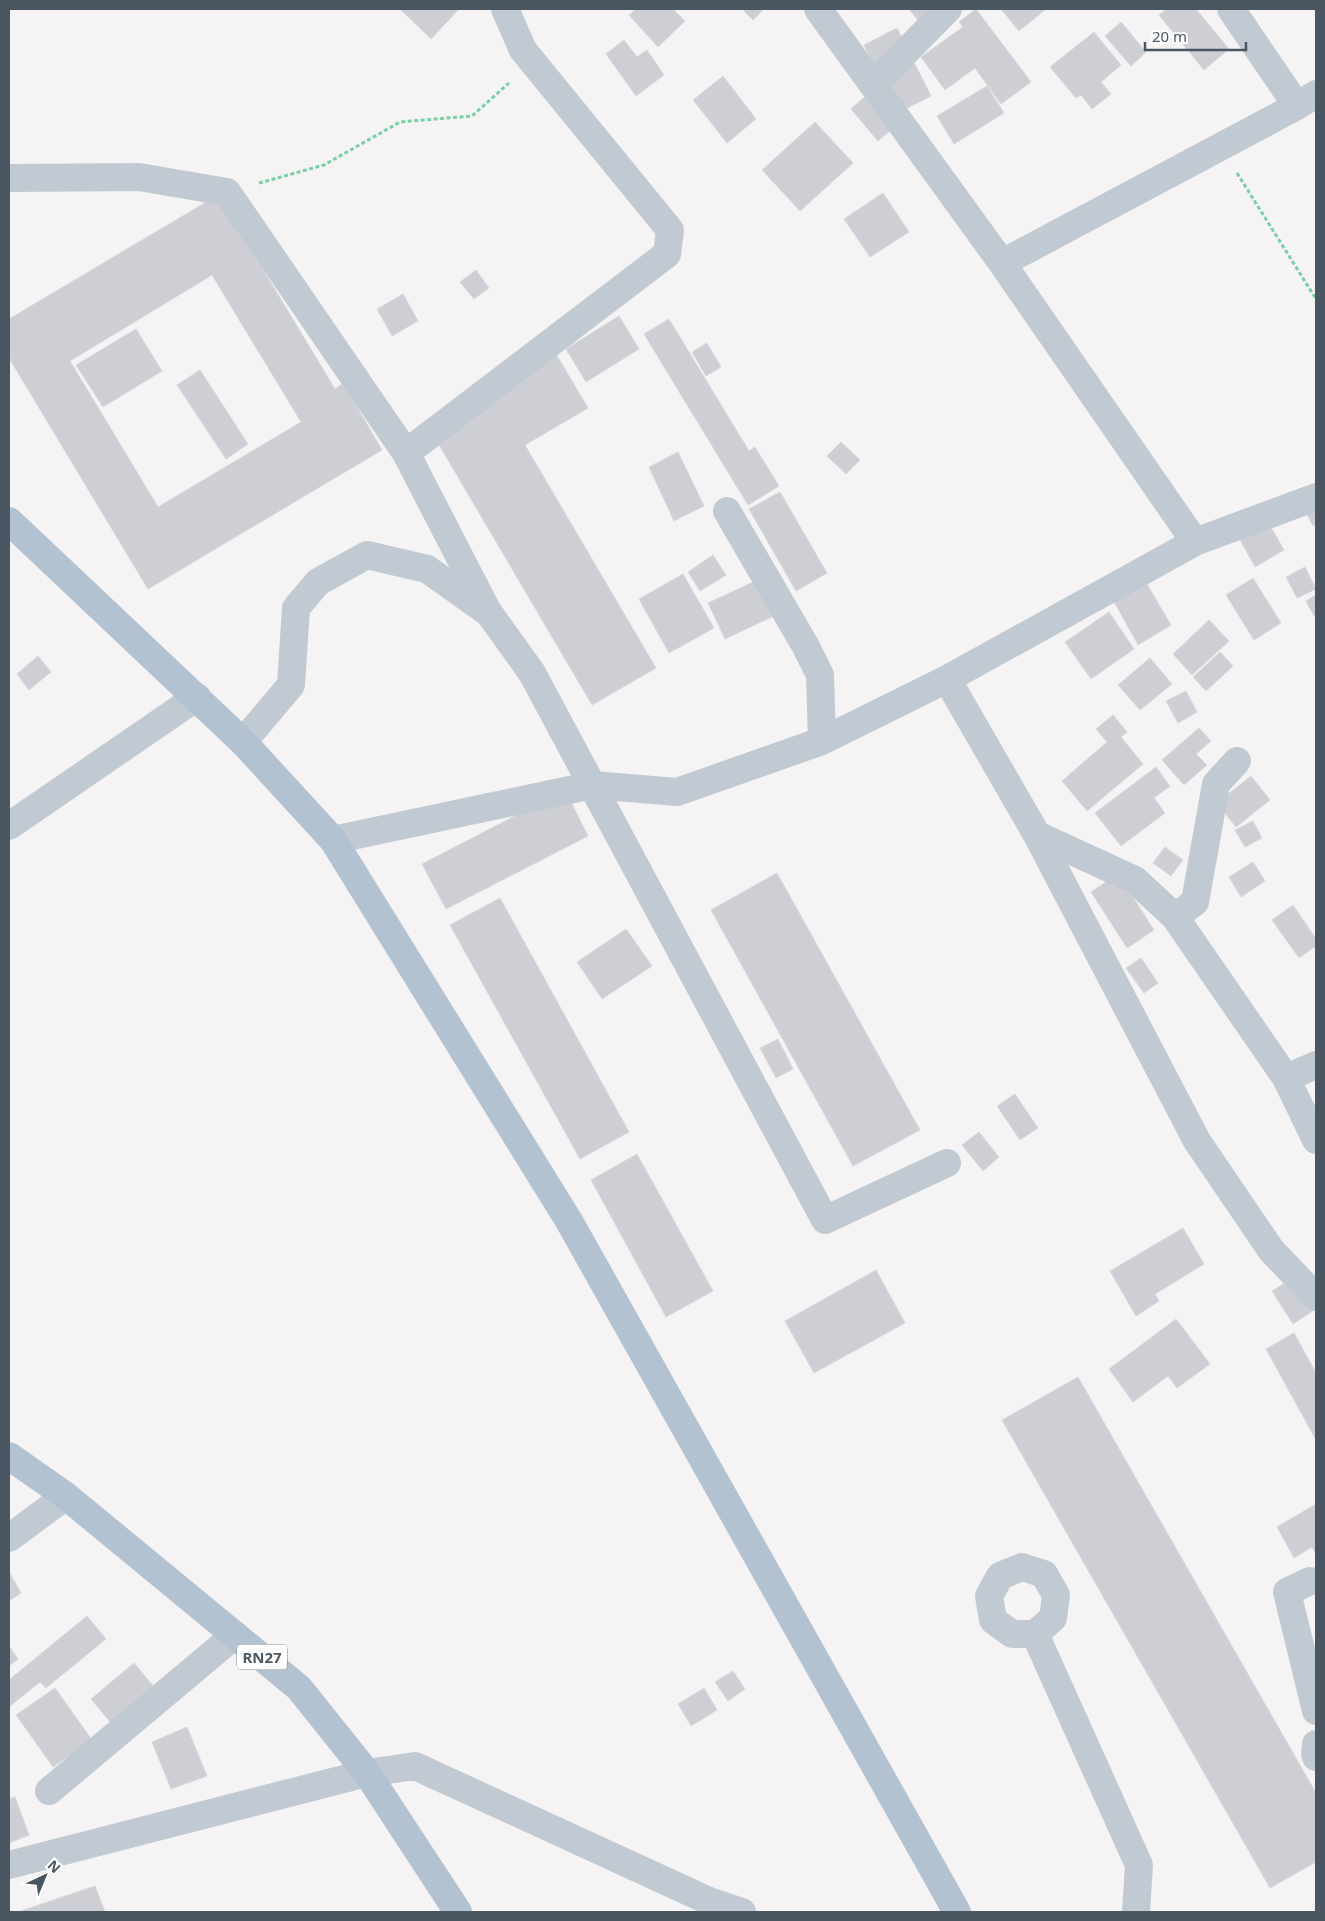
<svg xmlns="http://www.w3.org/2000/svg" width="1325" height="1921" font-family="'Noto Sans',sans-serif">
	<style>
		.building { fill: #cdcfd5; stroke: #d7d9de; fill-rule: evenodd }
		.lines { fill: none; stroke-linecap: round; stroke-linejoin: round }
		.path { stroke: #7ad0a6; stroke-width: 3; stroke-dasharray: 4 2.5; stroke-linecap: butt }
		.minor { stroke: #c1cad2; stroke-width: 28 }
		.major { stroke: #b3c2d1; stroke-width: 28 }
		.labels { text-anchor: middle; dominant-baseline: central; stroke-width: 4.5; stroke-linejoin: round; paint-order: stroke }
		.shield { fill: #fff; stroke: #808990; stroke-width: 1 }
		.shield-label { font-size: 15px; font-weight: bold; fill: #4a5661 }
	</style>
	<rect width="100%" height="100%" fill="#f5f3f3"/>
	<path class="building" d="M 400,9 L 459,9 L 431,39 Z
		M 636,9 L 673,9 L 685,21 L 658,47 L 629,15 Z
		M 742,9 L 764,9 L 753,20 Z
		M 909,9 L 964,9 L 930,36 Z
		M 976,9 L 1031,82 L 1001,104 L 975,68 L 945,90 L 921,57 L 963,27 L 959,22 Z
		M 1001,9 L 1046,9 L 1019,31 Z
		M 1167,9 L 1196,9 L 1229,49 L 1204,70 L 1159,15 Z
		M 1121,22 L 1146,52 L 1131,66 L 1105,36 Z
		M 897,28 L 931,96 L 897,113 L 864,45 Z
		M 1094,32 L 1121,65 L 1101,82 L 1111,94 L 1092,109 L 1081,95 L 1076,98 L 1050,67 Z
		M 624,40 L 637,57 L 647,50 L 664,75 L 636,96 L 606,54 Z
		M 723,76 L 756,119 L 727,143 L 693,100 Z
		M 987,86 L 1004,113 L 954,144 L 937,116 Z
		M 869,93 L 896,126 L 878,141 L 851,109 Z
		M 815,122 L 853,163 L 800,211 L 762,170 Z
		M 883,193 L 909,232 L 870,257 L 844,219 Z
		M 218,195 L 335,389 L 343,383 L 382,450 L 148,589 L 9,358 L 9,319 ZM 212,275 L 301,422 L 158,507 L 70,361 Z
		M 476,270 L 489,288 L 474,299 L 460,282 Z
		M 403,294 L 418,321 L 392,336 L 377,309 Z
		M 619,316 L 639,349 L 586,382 L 566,349 Z
		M 669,319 L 749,451 L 755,447 L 779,486 L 748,505 L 644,334 Z
		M 136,329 L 162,371 L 103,407 L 76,365 Z
		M 707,343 L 721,367 L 706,376 L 692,352 Z
		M 552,347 L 588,408 L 525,445 L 656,668 L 592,705 L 425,421 Z
		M 200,370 L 248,444 L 226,459 L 177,385 Z
		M 841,442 L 860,460 L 846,474 L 827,456 Z
		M 678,452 L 704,506 L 674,521 L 649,467 Z
		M 1316,485 L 1316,524 L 1313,526 L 1297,495 Z
		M 780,492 L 827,573 L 796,591 L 749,509 Z
		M 1260,508 L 1284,550 L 1255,567 L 1232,525 Z
		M 713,555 L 726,575 L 700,591 L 688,572 Z
		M 1305,567 L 1316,589 L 1297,598 L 1286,577 Z
		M 683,574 L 714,628 L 669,653 L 639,599 Z
		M 762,578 L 778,614 L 725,639 L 708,603 Z
		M 1253,578 L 1281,623 L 1254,640 L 1226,595 Z
		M 1144,579 L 1171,625 L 1138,645 L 1112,598 Z
		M 1316,595 L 1316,615 L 1314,616 L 1306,601 Z
		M 1109,612 L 1134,649 L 1091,679 L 1065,642 Z
		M 1209,620 L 1229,641 L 1192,675 L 1173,654 Z
		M 1220,652 L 1233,666 L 1206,691 L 1193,677 Z
		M 38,656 L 51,672 L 29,690 L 17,674 Z
		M 1150,658 L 1172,684 L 1140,710 L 1118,685 Z
		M 1186,691 L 1197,712 L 1178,723 L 1166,701 Z
		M 1113,715 L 1127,732 L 1121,737 L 1143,764 L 1087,811 L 1062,781 L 1107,742 L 1096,729 Z
		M 1199,728 L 1211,741 L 1196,754 L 1207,765 L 1184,785 L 1162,760 Z
		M 1156,767 L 1170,786 L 1154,798 L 1165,813 L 1121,846 L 1095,813 Z
		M 1251,776 L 1270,800 L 1236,827 L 1217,803 Z
		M 565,790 L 588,836 L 446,909 L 422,864 Z
		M 1253,821 L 1262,838 L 1245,847 L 1235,830 Z
		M 1165,847 L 1183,860 L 1171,876 L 1153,863 Z
		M 1253,862 L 1265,881 L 1241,897 L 1229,877 Z
		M 777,873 L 920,1130 L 853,1166 L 711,910 Z
		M 1118,874 L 1154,930 L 1127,948 L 1091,892 Z
		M 500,898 L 629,1132 L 580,1159 L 450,925 Z
		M 1293,905 L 1316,939 L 1316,946 L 1299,958 L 1272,920 Z
		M 626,929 L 652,966 L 602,999 L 577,962 Z
		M 1141,958 L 1158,983 L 1144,993 L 1126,968 Z
		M 778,1039 L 793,1069 L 776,1078 L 760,1048 Z
		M 1015,1094 L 1038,1128 L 1020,1140 L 997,1106 Z
		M 979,1132 L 999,1157 L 983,1171 L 962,1145 Z
		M 637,1154 L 713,1291 L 666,1317 L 591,1180 Z
		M 1183,1228 L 1204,1264 L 1155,1294 L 1159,1301 L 1136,1316 L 1110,1271 Z
		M 876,1270 L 905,1323 L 814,1373 L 785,1321 Z
		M 1293,1278 L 1314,1310 L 1293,1324 L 1272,1291 Z
		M 1176,1319 L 1210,1364 L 1177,1388 L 1168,1376 L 1133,1402 L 1109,1369 Z
		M 1294,1333 L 1316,1373 L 1316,1440 L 1266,1349 Z
		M 1078,1377 L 1316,1793 L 1316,1862 L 1270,1888 L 1002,1420 Z
		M 1316,1504 L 1316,1554 L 1312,1547 L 1294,1558 L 1277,1527 Z
		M 9,1572 L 21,1593 L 9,1601 Z
		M 87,1616 L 106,1639 L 46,1688 L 40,1682 L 9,1707 L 9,1680 Z
		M 9,1646 L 18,1659 L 9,1666 Z
		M 134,1663 L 154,1687 L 111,1723 L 91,1699 Z
		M 733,1671 L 745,1689 L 728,1701 L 715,1682 Z
		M 55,1688 L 92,1740 L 53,1767 L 16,1715 Z
		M 704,1688 L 717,1710 L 691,1726 L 678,1704 Z
		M 187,1727 L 207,1776 L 171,1789 L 152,1742 Z
		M 15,1797 L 29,1835 L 9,1843 L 9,1799 Z
		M 95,1886 L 105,1912 L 22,1912 L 21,1911 Z"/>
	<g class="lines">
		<path class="path" d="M 1237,173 L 1316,299
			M 259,183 L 324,165 L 400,122 L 472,116 L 509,83"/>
		<path class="minor" d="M 818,9 L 1002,263 L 1195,542
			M 1231,9 L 1297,106
			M 873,85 L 948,9
			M 9,178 L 139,177 L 227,192 L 406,453 L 487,610
			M 1002,263 L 1297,106 L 1316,94
			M 406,453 L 667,254 L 670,230 L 523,50 L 505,9
			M 727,511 L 805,645 L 820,675 L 822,741
			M 947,679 L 1037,835 L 1197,1141 L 1271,1250 L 1316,1297
			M 243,742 L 291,685 L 296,608 L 318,582 L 367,555 L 427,569 L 489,613 L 532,673 L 825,1220 L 947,1163
			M 9,826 L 197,697
			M 1037,835 L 1135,880 L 1175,917 L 1286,1078 L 1316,1140
			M 333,840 L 593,785 L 677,792 L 822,741 L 947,679 L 1195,542 L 1316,497
			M 1175,917 L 1195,902 L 1216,784 L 1237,761
			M 1286,1078 L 1316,1065
			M 9,1538 L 66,1496
			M 1022,1567 L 1044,1574 L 1056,1595 L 1053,1618 L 1035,1634 L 1012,1634 L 993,1620 L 989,1596 L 1000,1576 Z
			M 1310,1581 L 1287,1592 L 1316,1711
			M 1035,1634 L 1139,1865 L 1136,1912
			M 1316,1744 L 1315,1754 L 1316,1757
			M 49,1791 L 235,1635
			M 9,1865 L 367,1773 L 415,1766 L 709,1901 L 742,1912"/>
		<path class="major" d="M 9,521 L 243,742 L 333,840 L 569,1221 L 957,1912
			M 9,1456 L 66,1496 L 299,1688 L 367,1773 L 458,1912"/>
	</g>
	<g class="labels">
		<rect class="shield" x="237" y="1644.5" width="50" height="25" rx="4"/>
		<g class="shield-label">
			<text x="262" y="1657">RN27</text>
		</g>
	</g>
	<rect width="1325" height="1921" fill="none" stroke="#4a5661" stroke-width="20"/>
	<g transform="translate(45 1876) rotate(44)" stroke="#ffffff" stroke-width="4" paint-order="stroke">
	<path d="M0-4L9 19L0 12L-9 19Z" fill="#4a5661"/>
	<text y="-8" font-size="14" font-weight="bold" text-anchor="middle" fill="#4a5661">N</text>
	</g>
	<path d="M1145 42v8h101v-8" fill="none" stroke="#4a5661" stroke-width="2.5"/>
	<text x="1152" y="42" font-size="15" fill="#4a5661" stroke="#ffffff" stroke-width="4" paint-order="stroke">20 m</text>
</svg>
